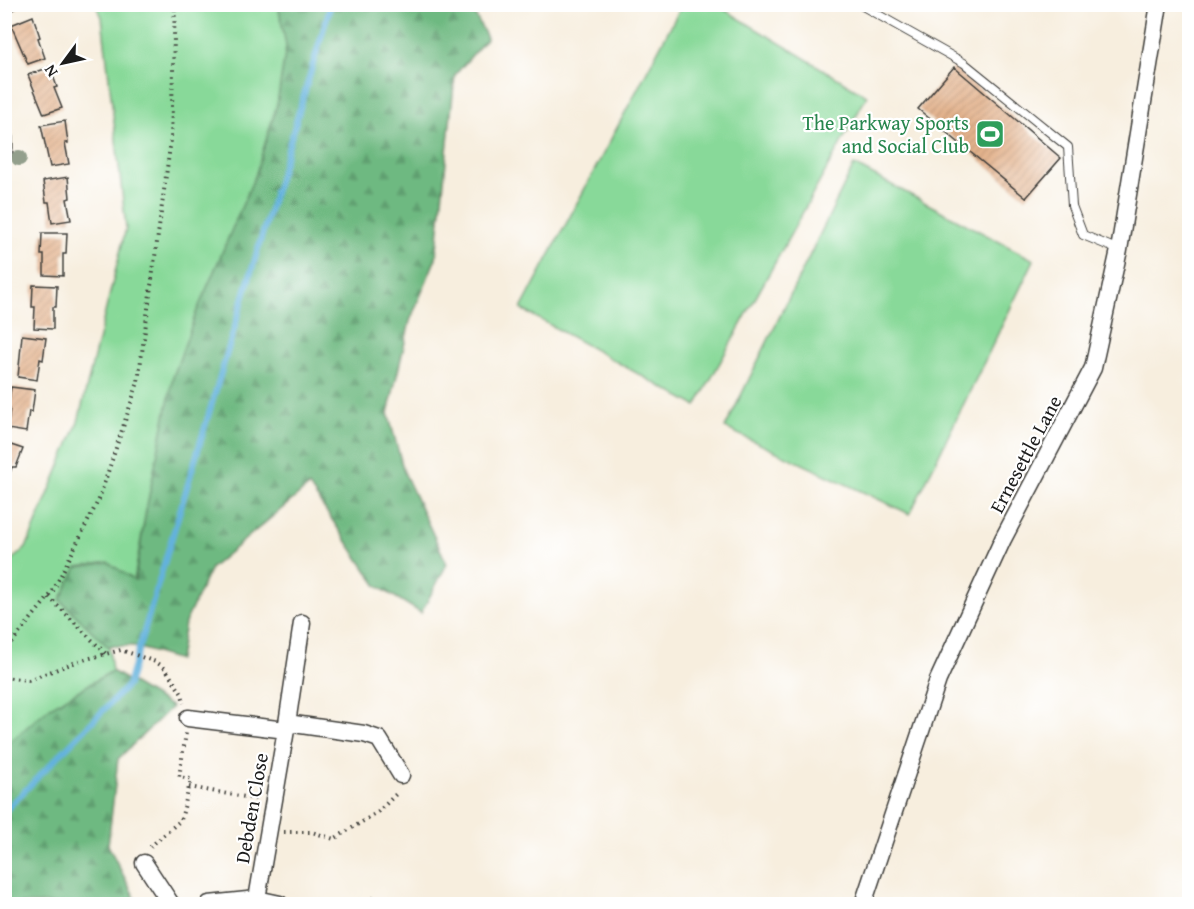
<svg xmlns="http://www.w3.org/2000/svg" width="1194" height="909" font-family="'Gentium Book Plus',serif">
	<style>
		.forest { fill: url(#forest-firs); stroke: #456a4e; stroke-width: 1.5 }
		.park { fill: #88d999; stroke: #527a5a; stroke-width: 1.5 }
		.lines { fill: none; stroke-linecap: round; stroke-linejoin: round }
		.stream { stroke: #64b2dd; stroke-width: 6 }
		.building { fill: url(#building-hatch) }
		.lane-casing { stroke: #3d3c39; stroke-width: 10 }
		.street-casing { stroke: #3d3c39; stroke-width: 19 }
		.path { stroke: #3d3c39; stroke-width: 4; stroke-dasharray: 1.5 4.5; stroke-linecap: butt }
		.lane { stroke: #fff; stroke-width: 8 }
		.street { stroke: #fff; stroke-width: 16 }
		.tree { fill: #939f8c }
		.labels { text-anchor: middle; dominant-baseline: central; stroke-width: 4.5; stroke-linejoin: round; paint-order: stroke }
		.leisure-label { font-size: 20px; fill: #27864d; stroke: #fff; text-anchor: end }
		.street-label { font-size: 20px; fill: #1c1c1c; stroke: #fff }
	</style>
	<defs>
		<pattern id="forest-firs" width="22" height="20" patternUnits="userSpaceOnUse" patternTransform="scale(1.5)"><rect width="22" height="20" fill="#6eb981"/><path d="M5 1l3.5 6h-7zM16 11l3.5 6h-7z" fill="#5f9e6f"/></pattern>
		<pattern id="building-hatch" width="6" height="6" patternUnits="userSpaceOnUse" patternTransform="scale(1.5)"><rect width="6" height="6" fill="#e3b28c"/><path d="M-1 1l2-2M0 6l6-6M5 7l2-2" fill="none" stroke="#c29878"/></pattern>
	</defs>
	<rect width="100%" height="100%" fill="#fff"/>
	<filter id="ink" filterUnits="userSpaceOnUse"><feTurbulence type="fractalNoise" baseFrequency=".0167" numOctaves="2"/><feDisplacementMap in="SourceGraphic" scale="12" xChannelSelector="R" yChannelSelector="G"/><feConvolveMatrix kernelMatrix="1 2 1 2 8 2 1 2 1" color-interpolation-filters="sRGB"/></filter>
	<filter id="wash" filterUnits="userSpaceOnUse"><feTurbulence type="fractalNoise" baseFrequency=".008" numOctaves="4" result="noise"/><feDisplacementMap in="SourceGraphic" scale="24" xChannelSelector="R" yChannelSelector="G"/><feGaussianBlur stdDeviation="1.35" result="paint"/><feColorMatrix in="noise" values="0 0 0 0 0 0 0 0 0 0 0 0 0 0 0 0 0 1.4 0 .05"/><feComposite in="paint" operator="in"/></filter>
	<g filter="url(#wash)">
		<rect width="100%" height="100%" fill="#f7eede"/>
		<path class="forest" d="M 278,5 L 470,5 L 487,38 L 455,75 L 436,258 L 410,321 L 388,413 L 404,472 L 447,564 L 421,613 L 377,586 L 309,486 L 211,568 L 185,623 L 179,660 L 133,646 L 107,646 L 60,600 L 76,567 L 108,562 L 135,580 L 146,510 L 173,377 L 196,313 L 256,173 L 277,104 L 286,46 Z
			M 112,671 L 172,707 L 118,759 L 108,845 L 138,904 L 5,904 L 4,746 L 50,707 Z"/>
		<path class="park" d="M 96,5 L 278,5 L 286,46 L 277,104 L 256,173 L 196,313 L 173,377 L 146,510 L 134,580 L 108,562 L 77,567 L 60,600 L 109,648 L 112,671 L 50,707 L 5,746 L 5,565 L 26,548 L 78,422 L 126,228 L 102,17 Z
			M 682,5 L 717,5 L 867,96 L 696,406 L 521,309 Z
			M 854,165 L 1034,260 L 910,514 L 725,428 Z"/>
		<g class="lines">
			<path class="stream" d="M 4,812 L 128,685 L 331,4"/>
		</g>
		<g id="blocks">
			<path class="building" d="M 4,4 L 24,4 L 4,14 Z
				M 33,16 L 40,37 L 38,38 L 45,58 L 28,64 L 11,25 Z
				M 50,67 L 57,87 L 54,88 L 62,108 L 44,114 L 28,75 Z
				M 954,67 L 1061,158 L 1026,198 L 918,109 Z
				M 65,121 L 68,143 L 65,143 L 69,164 L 50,167 L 41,125 Z
				M 68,177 L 70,198 L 67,199 L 71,220 L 52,223 L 49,202 L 46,202 L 43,181 Z
				M 42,233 L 67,233 L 66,254 L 63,254 L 63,276 L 44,275 L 44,255 L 41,255 Z
				M 33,285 L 57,286 L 56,307 L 53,307 L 53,329 L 34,328 L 35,307 L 32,307 Z
				M 22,335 L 46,338 L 43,360 L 40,359 L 37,380 L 18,377 Z
				M 11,387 L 35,390 L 32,412 L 29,411 L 26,432 L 7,429 L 10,409 L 8,408 Z
				M 5,443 L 23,449 L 16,467 L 12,467 L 5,488 Z"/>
		</g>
	</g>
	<g filter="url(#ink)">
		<use href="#blocks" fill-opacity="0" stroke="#3d3c39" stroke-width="1.5"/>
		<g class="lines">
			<g class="lane-casing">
				<path id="lane" d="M 859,4 L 964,63 L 1068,147 L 1072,206 L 1083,235 L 1119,250"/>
			</g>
			<g class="street-casing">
				<path id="street" d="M 4,137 L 4,152
					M 188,718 L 286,730
					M 287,723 L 364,734 L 379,739 L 401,775
					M 144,863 L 171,904
					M 257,899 L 286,730 L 302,623
					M 209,904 L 257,899 L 280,904
					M 863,904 L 938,680 L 1003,539 L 1093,368 L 1119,250 L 1159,4"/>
			</g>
			<path class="path" d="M 49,597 L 106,654
				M 4,652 L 52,593 L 99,499 L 138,382 L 171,139 L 175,4
				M 4,677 L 28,680 L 79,661 L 121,650 L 156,662 L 165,668 L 182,694 L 184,703
				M 189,787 L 256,799
				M 284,832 L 312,832 L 334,839 L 378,812 L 398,792
				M 150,847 L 181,820 L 191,779 L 179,777 L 186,733
				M 299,904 L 300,900 L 333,904
				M 363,904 L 373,897"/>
			<use href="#lane" class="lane"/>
			<use href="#street" class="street"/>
		</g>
		<circle class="tree" cx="19" cy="158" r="8"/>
	</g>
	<defs>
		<g id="stadium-square" transform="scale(1.5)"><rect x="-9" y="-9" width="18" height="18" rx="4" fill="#2e9e5b" stroke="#fff"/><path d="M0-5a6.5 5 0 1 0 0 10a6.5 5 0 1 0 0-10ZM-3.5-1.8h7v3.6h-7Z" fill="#fff"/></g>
	</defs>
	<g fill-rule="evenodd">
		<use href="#stadium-square" x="990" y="134"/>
	</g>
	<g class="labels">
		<g class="leisure-label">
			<text x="969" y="122">The Parkway Sports<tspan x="969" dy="23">and Social Club</tspan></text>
		</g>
		<g class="street-label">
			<text transform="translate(1025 454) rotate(-62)">Ernesettle Lane</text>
			<text transform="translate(251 808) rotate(-80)">Debden Close</text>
		</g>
	</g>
	<rect width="1194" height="909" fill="none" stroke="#fff" stroke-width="24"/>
	<g transform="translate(63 63) rotate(237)" stroke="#ffffff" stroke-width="4.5" paint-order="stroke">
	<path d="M0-4.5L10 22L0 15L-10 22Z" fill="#1c1c1c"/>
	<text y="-9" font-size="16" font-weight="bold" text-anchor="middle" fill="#1c1c1c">N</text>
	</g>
</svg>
